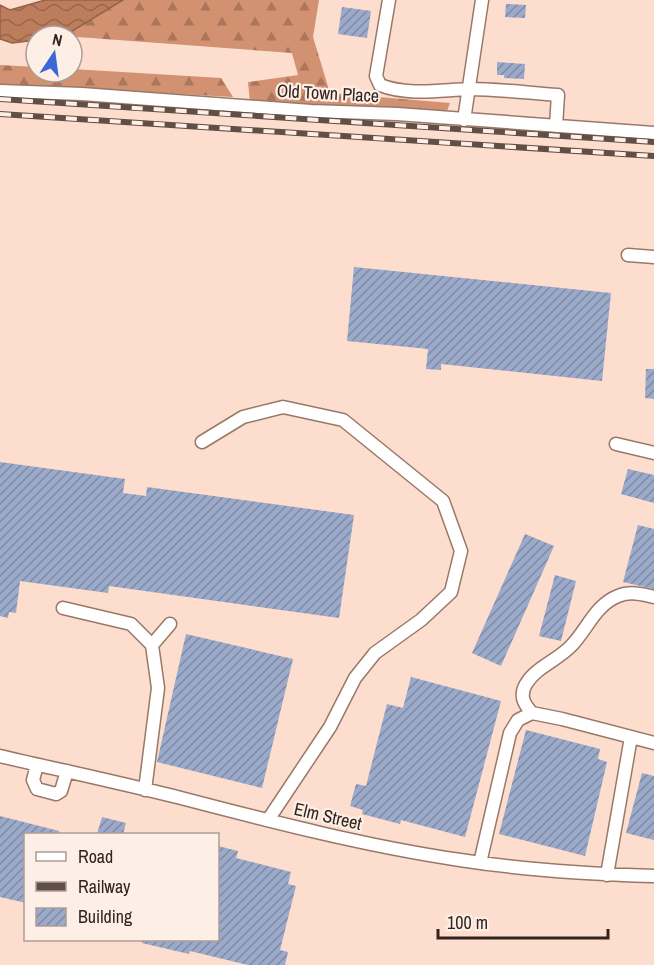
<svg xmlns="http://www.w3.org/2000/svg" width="654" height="965" font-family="'Archivo Narrow',sans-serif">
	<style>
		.forest { fill: url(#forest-firs) }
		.water { fill: url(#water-waves); stroke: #936249; stroke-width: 1.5 }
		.building { fill: url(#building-hatch) }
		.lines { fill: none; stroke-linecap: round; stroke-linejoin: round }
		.minor-casing { stroke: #9a7867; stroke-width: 15 }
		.minor { stroke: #fff; stroke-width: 12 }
		.rail-casing { stroke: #614f46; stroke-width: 6 }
		.rail { stroke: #fdeee6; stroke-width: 4; stroke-dasharray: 11; stroke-linecap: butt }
		.labels { text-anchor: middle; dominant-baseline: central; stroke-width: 4.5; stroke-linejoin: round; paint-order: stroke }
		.street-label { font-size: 18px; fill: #32241d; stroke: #fdeee6 }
	</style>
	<defs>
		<pattern id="forest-firs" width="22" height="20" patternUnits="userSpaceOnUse" patternTransform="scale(1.5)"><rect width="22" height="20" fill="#d29170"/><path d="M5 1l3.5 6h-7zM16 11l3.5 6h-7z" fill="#ab765b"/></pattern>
		<pattern id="water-waves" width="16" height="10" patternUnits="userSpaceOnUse" patternTransform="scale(1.5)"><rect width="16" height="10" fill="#bc7d5c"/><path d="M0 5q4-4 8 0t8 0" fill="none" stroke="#99664b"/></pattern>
		<pattern id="building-hatch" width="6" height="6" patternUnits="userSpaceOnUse" patternTransform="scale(1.5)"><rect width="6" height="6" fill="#9baaca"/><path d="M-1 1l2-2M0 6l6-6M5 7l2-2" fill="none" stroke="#7f8aa3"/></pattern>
	</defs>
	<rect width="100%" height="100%" fill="#fcddce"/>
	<path class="forest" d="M 123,0 L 319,0 L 313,37 L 330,93 L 450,103 L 447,111 L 250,102 L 248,82 L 298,75 L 292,53 L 64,36 Z
		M 0,65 L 36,67 L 36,72 L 72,72 L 72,69 L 221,78 L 233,97 L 0,84 Z"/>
	<path class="water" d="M 45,0 L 123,0 L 64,36 L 36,36 L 36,40 L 12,43 L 0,39 L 0,5 L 10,10 Z"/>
	<path class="building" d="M 506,4 L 526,5 L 525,18 L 505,17 Z
		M 342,7 L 371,11 L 367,38 L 338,34 Z
		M 497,62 L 525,64 L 524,79 L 504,78 L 504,75 L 497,75 Z
		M 354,267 L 611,293 L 602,381 L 441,364 L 441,370 L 426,369 L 428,349 L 347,341 Z
		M 646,369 L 654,369 L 654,399 L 645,398 Z
		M 0,462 L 125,479 L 123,493 L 146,496 L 147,487 L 354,515 L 339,618 L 109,586 L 108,593 L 20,581 L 16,613 L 9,612 L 8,618 L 0,616 Z
		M 628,469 L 654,475 L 654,503 L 621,494 Z
		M 638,525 L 654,529 L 654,589 L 623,582 Z
		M 525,534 L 554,546 L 501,666 L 472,653 Z
		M 555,575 L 576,581 L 561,641 L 539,636 Z
		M 186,634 L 293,659 L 262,788 L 157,762 Z
		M 411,677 L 501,701 L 465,837 L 401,820 L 400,824 L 362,814 L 363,810 L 350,806 L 356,784 L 366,786 L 387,704 L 403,708 Z
		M 526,730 L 600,749 L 598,759 L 607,762 L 585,856 L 499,834 Z
		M 642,773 L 654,776 L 654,840 L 626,833 Z
		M 0,816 L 59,831 L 59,834 L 26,834 L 26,903 L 0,897 Z
		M 102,817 L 126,823 L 123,834 L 97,834 Z
		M 218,846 L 238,851 L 236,858 L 291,872 L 288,884 L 296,886 L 280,950 L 288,952 L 285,965 L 248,965 L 190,951 L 189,954 L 142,943 L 142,939 L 218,939 Z"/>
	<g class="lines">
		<g class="minor-casing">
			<path id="minor" d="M 389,0 L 376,76 L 380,85 C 408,96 440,90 469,89 C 498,89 529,93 558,95 L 556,126
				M 0,91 L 82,94 L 311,111 L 397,114 L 654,133
				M 464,120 L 482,0
				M 628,255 L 654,257
				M 202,442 L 243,417 L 283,407 L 343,420 L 443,501 L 461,551 L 451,592 L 421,620 L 375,653 L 355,678 L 330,727 L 268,820
				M 616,444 L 654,453
				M 63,608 L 131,624 L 152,645 L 158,688 L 145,790
				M 152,645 L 170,624
				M 532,713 C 524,704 519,696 526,684 C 536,667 558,660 571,646 C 587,630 595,605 618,596 C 630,591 642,594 654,597
				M 532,713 L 562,719 L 654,743
				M 0,756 C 60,770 121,783 181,798 C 273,822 365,846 460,860 C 524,870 589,874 654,876
				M 37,765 L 33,780 L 37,789 L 56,794 L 61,791 L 67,771
				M 480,863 L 510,733 L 518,720 L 532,713
				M 607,875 L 631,737"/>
		</g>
		<use href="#minor" class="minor"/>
		<g class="rail-casing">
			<path id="rail" d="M 0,99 L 654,142
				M 0,114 L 654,156"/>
		</g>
		<use href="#rail" class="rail"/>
	</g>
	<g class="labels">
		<g class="street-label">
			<text transform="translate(328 93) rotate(3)">Old Town Place</text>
			<text transform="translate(328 816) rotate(13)">Elm Street</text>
		</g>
	</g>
	<rect x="24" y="833" width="195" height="108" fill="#fdeee6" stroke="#ac9d96" stroke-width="1.5"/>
	<rect x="36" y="852" width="30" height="9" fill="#ffffff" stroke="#ac9d96" stroke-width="1.5"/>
	<text x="78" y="863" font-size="18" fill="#32241d">Road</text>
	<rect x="36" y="882" width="30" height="9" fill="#614f46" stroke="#ac9d96" stroke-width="1.5"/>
	<text x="78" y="893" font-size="18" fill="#32241d">Railway</text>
	<rect x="36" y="908" width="30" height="18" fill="url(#building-hatch)" stroke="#ac9d96" stroke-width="1.5"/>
	<text x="78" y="923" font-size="18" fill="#32241d">Building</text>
	<g transform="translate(54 54) rotate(13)"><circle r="28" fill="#fdeee6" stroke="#ac9d96" stroke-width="1.5"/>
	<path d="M0-4.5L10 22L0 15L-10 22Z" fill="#3a67d7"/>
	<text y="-9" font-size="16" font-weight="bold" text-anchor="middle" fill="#32241d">N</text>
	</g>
	<path d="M438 929v9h170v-9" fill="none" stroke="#32241d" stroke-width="3"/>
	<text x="447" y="929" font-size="18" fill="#32241d" stroke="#fdeee6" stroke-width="4.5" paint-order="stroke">100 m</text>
</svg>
